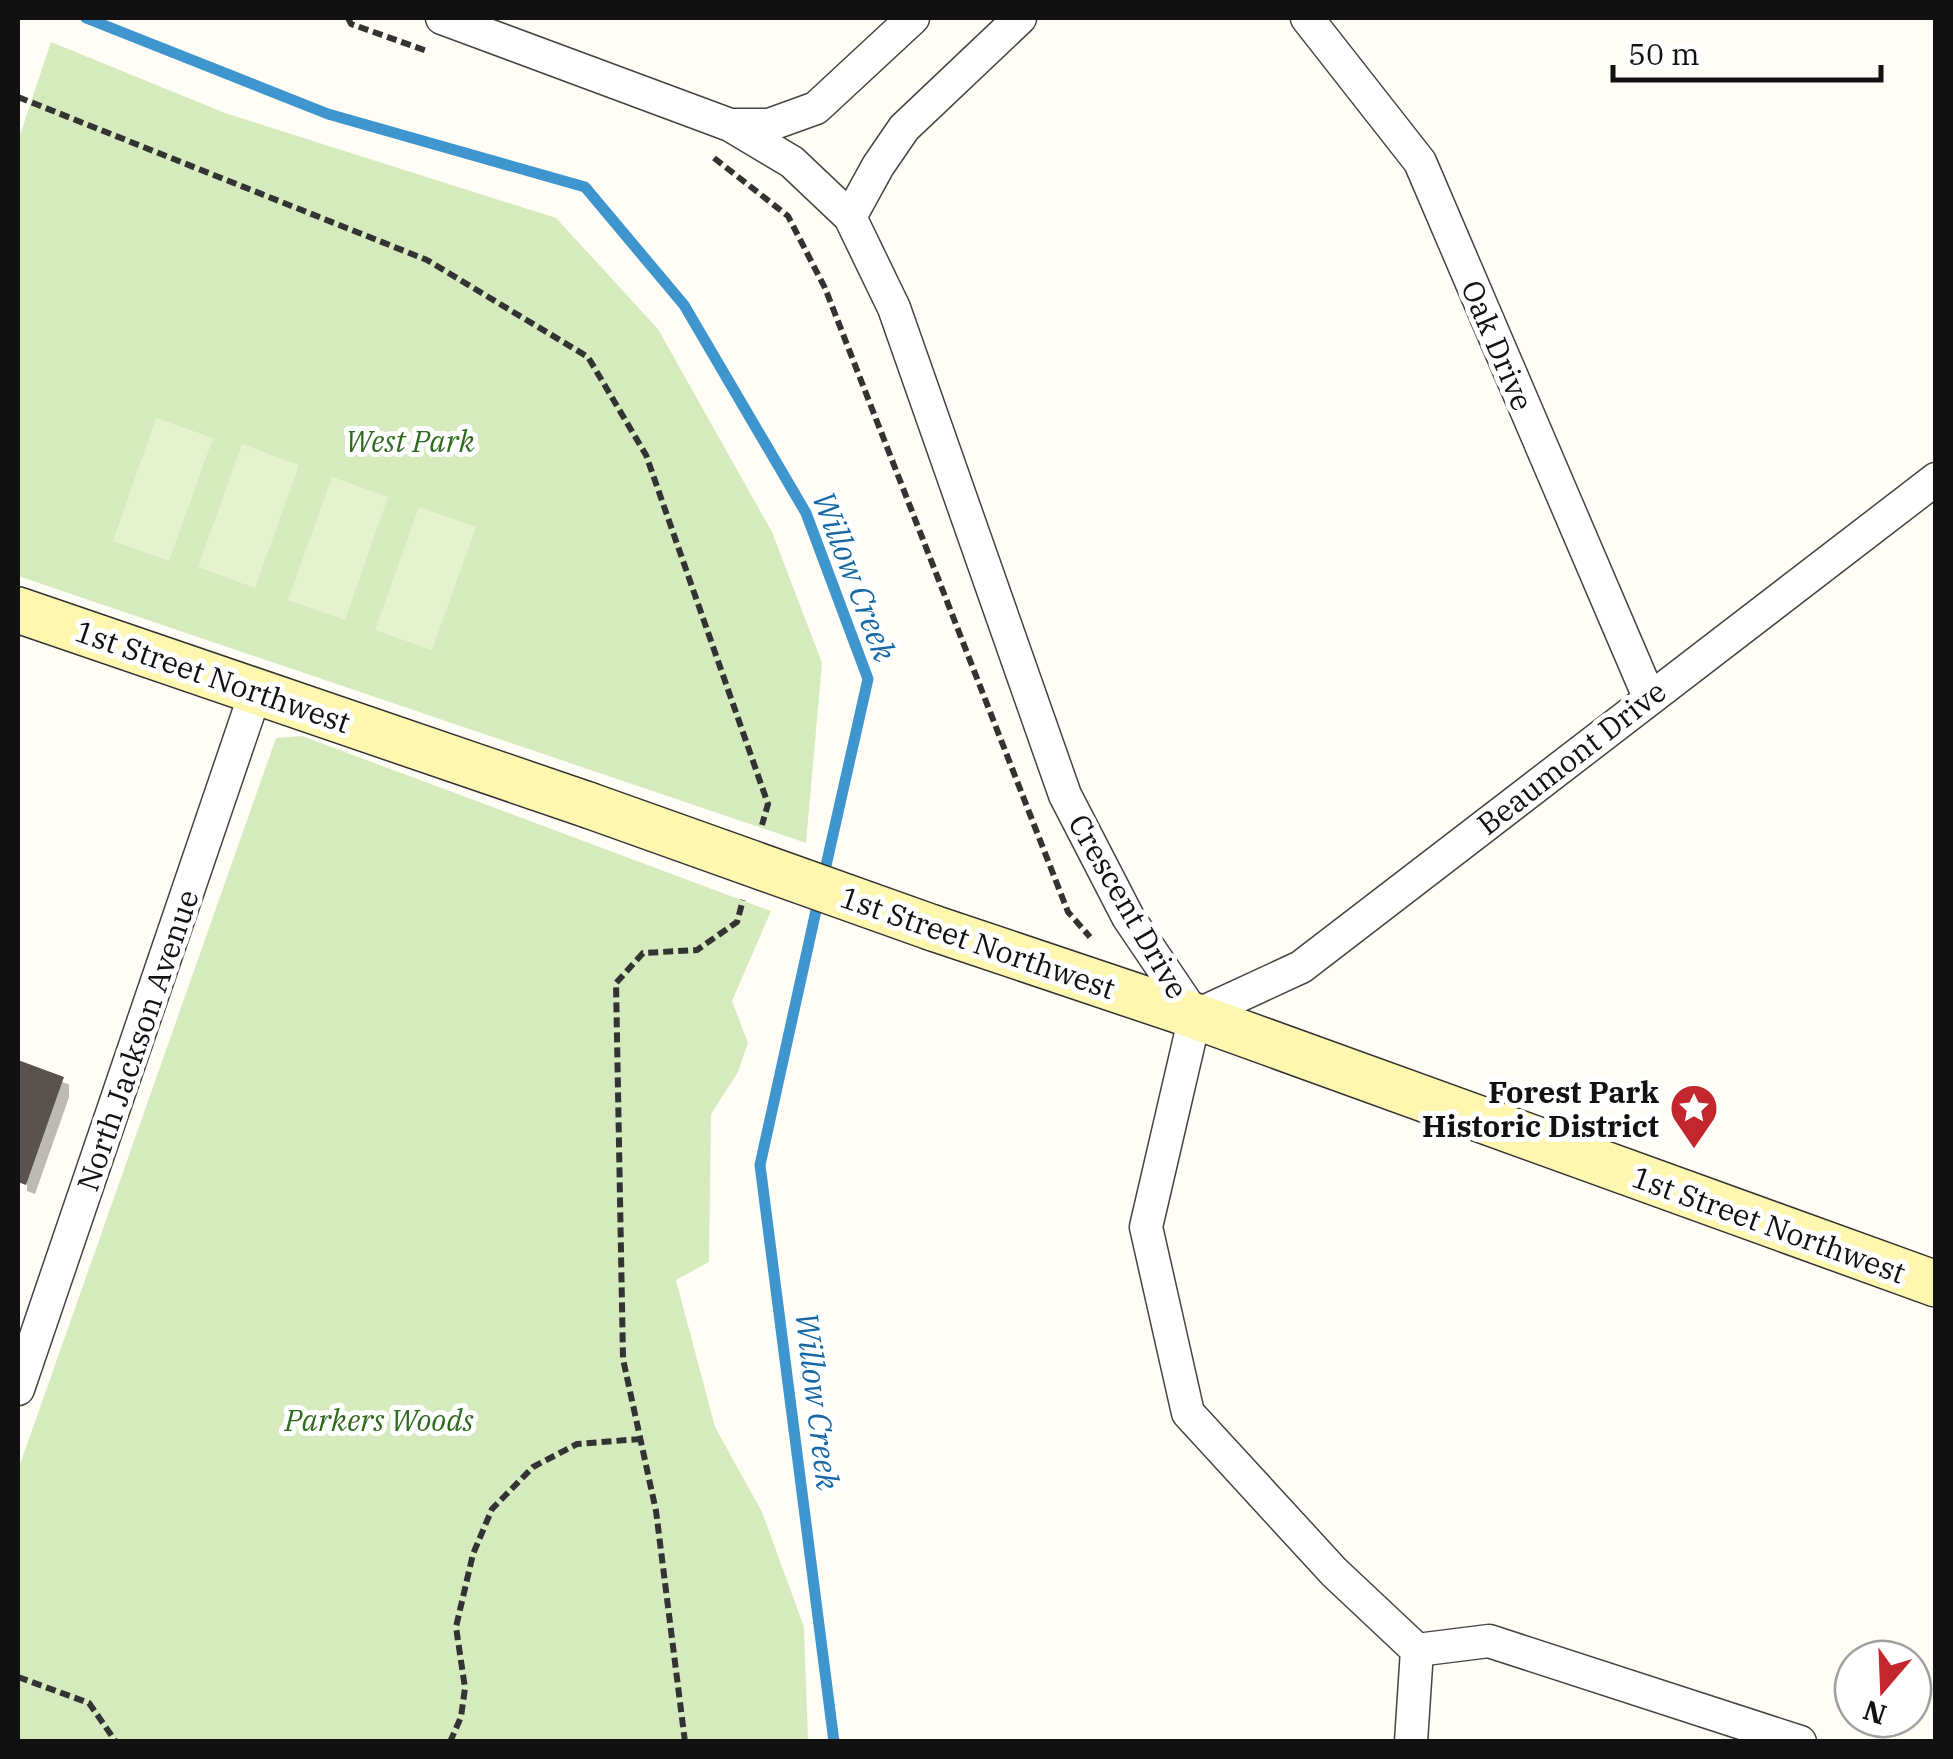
<svg xmlns="http://www.w3.org/2000/svg" width="1953" height="1759" font-family="'IBM Plex Serif',serif">
	<style>
		.green { fill: #d5ebbd }
		.pitch { fill: #e6f2cf }
		.lines { fill: none; stroke-linecap: round; stroke-linejoin: round }
		.stream { stroke: #3f96cf; stroke-width: 11 }
		.building { fill: #5a524d; filter: url(#shadow) }
		.minor-casing { stroke: #444; stroke-width: 35 }
		.secondary-casing { stroke: #333; stroke-width: 48 }
		.path { stroke: #333; stroke-width: 6; stroke-dasharray: 10 5; stroke-linecap: butt }
		.minor { stroke: #fff; stroke-width: 32 }
		.secondary { stroke: #fff6b0; stroke-width: 45 }
		.secondary-bridge-casing { stroke: #333; stroke-width: 48; stroke-linecap: butt }
		.secondary-bridge { stroke: #fff6b0; stroke-width: 45 }
		.labels { text-anchor: middle; dominant-baseline: central; stroke-width: 10; stroke-linejoin: round; paint-order: stroke }
		.street-label { font-size: 30px; fill: #111; stroke: #fff }
		.park-label { font-size: 30px; font-style: italic; fill: #2f6b1f; stroke: #fff }
		.poi-label { font-size: 30px; font-weight: bold; fill: #111; stroke: #fff; text-anchor: end }
		.water-label { font-size: 32px; font-style: italic; fill: #1768a6; stroke: #fff }
	</style>
	<defs>
		<filter id="shadow"><feDropShadow dx="9" dy="9" stdDeviation="0" flood-color="#0004"/></filter>
	</defs>
	<rect width="100%" height="100%" fill="#fffdf5"/>
	<path class="green" d="M 51,42 L 225,113 L 556,218 L 658,329 L 772,532 L 822,663 L 806,843 L 18,576 L 18,141 Z
		M 302,736 L 771,911 L 732,1001 L 748,1043 L 738,1072 L 711,1114 L 709,1262 L 676,1280 L 715,1427 L 762,1512 L 804,1627 L 808,1741 L 18,1741 L 18,1470 L 276,738 Z"/>
	<path class="pitch" d="M 156,418 L 213,438 L 169,561 L 113,541 Z
		M 242,444 L 299,465 L 255,588 L 198,567 Z
		M 332,477 L 388,497 L 345,620 L 288,600 Z
		M 419,507 L 476,527 L 432,650 L 375,630 Z"/>
	<g class="lines">
		<path class="stream" d="M 86,18 L 328,114 L 585,187 L 684,305 L 806,513 L 868,679 L 823,879
			M 819,897 L 760,1165 L 834,1742"/>
	</g>
	<path class="building" d="M 18,1060 L 64,1077 L 26,1185 L 18,1182 Z"/>
	<g class="lines">
		<g class="minor-casing">
			<path id="minor" d="M 442,18 L 730,125 L 792,162 L 850,217 L 894,308 L 1065,795 L 1128,917 L 1195,1016 L 1146,1227 L 1188,1413 L 1334,1572 L 1417,1650
				M 1307,18 L 1420,162 L 1649,697
				M 730,125 L 769,125 L 816,108 L 913,18
				M 850,217 L 878,166 L 904,128 L 1020,18
				M 1195,1016 L 1301,967 L 1936,479
				M 18,1389 L 256,691
				M 1417,1650 L 1489,1641 L 1800,1742
				M 1411,1742 L 1417,1650"/>
		</g>
		<g class="secondary-casing">
			<path id="secondary" d="M 18,610 L 588,805
				M 933,928 L 1195,1016 L 1936,1284"/>
		</g>
		<path class="path" d="M 348,18 L 351,24 L 427,51
			M 18,97 L 427,260 L 588,357 L 646,455 L 768,804 L 762,825
			M 714,158 L 788,216 L 825,288 L 1068,912 L 1090,937
			M 18,1677 L 89,1703 L 116,1742
			M 450,1742 L 461,1717 L 465,1688 L 456,1627 L 473,1554 L 492,1509 L 533,1467 L 577,1444 L 640,1439
			M 685,1742 L 656,1511 L 623,1359 L 616,983 L 643,953 L 697,950 L 737,922 L 743,900"/>
		<use href="#minor" class="minor"/>
		<use href="#secondary" class="secondary"/>
		<g class="secondary-bridge-casing">
			<path id="secondary-bridge" d="M 588,805 L 933,928"/>
		</g>
		<use href="#secondary-bridge" class="secondary-bridge"/>
	</g>
	<defs>
		<g id="sight-pin" transform="scale(2.5)"><path d="M0 17L-7.5 6A9.5 9.5 0 1 1 7.5 6Z" fill="#c4262e" stroke="#fff"/><path d="M0-6L1.8-2.2L6-1.7L2.9 1.2L3.7 5.4L0 3.3L-3.7 5.4L-2.9 1.2L-6-1.7L-1.8-2.2Z" fill="#fff"/></g>
	</defs>
	<g fill-rule="evenodd">
		<use href="#sight-pin" x="1694" y="1108"/>
	</g>
	<g class="labels">
		<g class="street-label">
			<text transform="translate(1498 345) rotate(67)">Oak Drive</text>
			<text transform="translate(213 676) rotate(19)">1st Street Northwest</text>
			<text transform="translate(1571 757) rotate(-38)">Beaumont Drive</text>
			<text transform="translate(1129 906) rotate(60)">Crescent Drive</text>
			<text transform="translate(978 942) rotate(19)">1st Street Northwest</text>
			<text transform="translate(137 1040) rotate(-71)">North Jackson Avenue</text>
			<text transform="translate(1769 1224) rotate(20)">1st Street Northwest</text>
		</g>
		<g class="park-label">
			<text x="410" y="440">West Park</text>
			<text x="379" y="1419">Parkers Woods</text>
		</g>
		<g class="poi-label">
			<text x="1659" y="1091">Forest Park<tspan x="1659" dy="34">Historic District</tspan></text>
		</g>
		<g class="water-label">
			<text transform="translate(855 576) rotate(69)">Willow Creek</text>
			<text transform="translate(818 1401) rotate(83)">Willow Creek</text>
		</g>
	</g>
	<rect width="1953" height="1759" fill="none" stroke="#111111" stroke-width="40"/>
	<g transform="translate(1883 1689) rotate(199)"><circle r="48" fill="#ffffff" stroke="#a0a0a0" stroke-width="2.5"/>
	<path d="M0-8L18 38L0 25L-18 38Z" fill="#c4262e"/>
	<text y="-15" font-size="28" font-weight="bold" text-anchor="middle" fill="#111111">N</text>
	</g>
	<path d="M1613 65v15h268v-15" fill="none" stroke="#111111" stroke-width="5"/>
	<text x="1628" y="65" font-size="30" fill="#111111" stroke="#ffffff" stroke-width="8" paint-order="stroke">50 m</text>
</svg>
